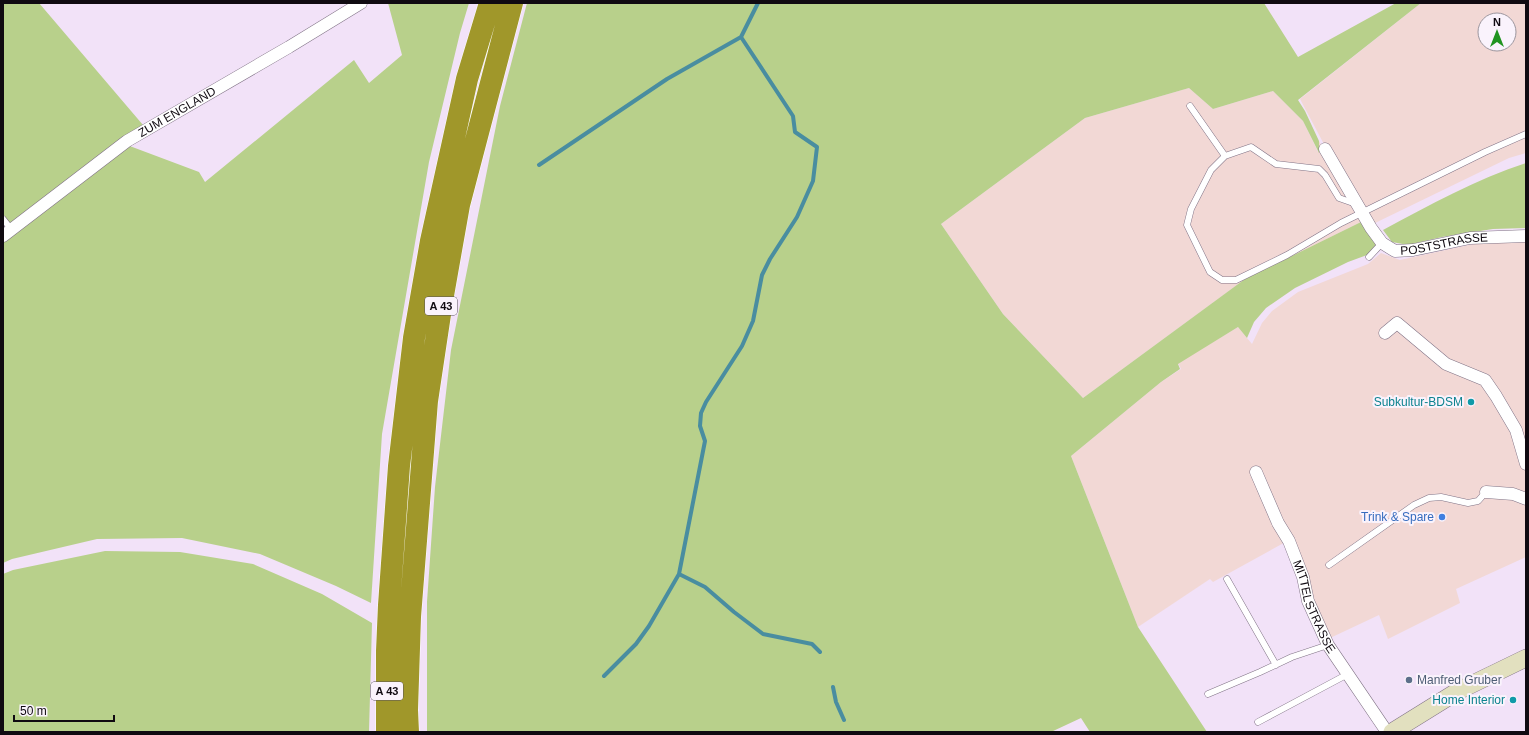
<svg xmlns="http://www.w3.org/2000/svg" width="1529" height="735" font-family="Helvetica,sans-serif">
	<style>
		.commercial { fill: #f2d8d5; fill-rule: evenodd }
		.green { fill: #b8d08b }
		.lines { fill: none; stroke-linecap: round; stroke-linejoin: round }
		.stream { stroke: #498da0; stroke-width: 4 }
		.service-casing { stroke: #817386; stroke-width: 7 }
		.minor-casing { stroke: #817386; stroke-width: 13 }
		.secondary-casing { stroke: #817386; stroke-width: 18 }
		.motorway-casing { stroke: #fff; stroke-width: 23 }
		.service { stroke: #fff; stroke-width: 6 }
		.minor { stroke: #fff; stroke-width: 12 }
		.secondary { stroke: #e2e0bf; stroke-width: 17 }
		.motorway { stroke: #a0972a; stroke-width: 22 }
		.culture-dot { fill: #0f9aa8; stroke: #faf3fc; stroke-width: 1.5 }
		.shop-dot { fill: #3f7fe0; stroke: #faf3fc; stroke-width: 1.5 }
		.service-dot { fill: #5c6f8a; stroke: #faf3fc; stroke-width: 1.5 }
		.labels { text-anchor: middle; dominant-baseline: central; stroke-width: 4; stroke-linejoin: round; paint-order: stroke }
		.shield { fill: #faf3fc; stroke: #565058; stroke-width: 1 }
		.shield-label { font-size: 11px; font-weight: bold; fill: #100a11 }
		.street-label { font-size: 12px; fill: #100a11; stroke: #faf3fc }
		.culture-label { font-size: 12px; fill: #0d838f; stroke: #faf3fc; text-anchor: end }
		.shop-label { font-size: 12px; fill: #366cbe; stroke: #faf3fc; text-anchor: end }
		.service-label { font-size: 12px; fill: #4e5e75; stroke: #faf3fc; text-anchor: start }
	</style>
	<rect width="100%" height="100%" fill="#f2e2f8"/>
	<path class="commercial" d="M 1421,3 L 1526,3 L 1526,153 L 1509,158 L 1373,224 L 1326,148 L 1300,99 ZM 1485,20 L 1509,20 L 1509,44 L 1485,44 Z
		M 1189,88 L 1213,109 L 1273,91 L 1303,121 L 1318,152 L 1319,141 L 1363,221 L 1244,280 L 1083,398 L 1003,314 L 941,224 L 1085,118 Z
		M 1514,235 L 1526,235 L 1526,557 L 1456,589 L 1460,603 L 1388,639 L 1379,615 L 1328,639 L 1291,539 L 1213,582 L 1210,579 L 1138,627 L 1071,456 L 1161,382 L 1181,369 L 1178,363 L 1238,327 L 1252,344 L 1262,323 L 1272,311 L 1298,292 L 1368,264 L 1381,253 L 1400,260 Z"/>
	<path class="green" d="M 3,3 L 39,3 L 143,125 L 12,226 L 3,214 Z
		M 388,3 L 469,3 L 460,33 L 429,162 L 382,434 L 371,603 L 336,586 L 260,554 L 182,538 L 97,539 L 12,559 L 3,563 L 3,241 L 127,145 L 199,172 L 205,182 L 354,60 L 369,83 L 402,55 Z
		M 527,3 L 1264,3 L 1298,57 L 1396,3 L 1421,3 L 1298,100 L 1305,111 L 1319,141 L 1319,153 L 1303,121 L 1273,91 L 1213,109 L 1189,88 L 1085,118 L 941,224 L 1003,314 L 1083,398 L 1245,279 L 1363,221 L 1376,245 L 1367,255 L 1348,262 L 1295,288 L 1266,308 L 1254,322 L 1247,338 L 1238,327 L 1178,364 L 1180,369 L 1161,382 L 1071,456 L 1138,627 L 1207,732 L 1090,732 L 1081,718 L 1051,732 L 427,732 L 427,602 L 435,487 L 451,350 L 500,106 Z
		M 1526,163 L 1526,228 L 1493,229 L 1442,237 L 1408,245 L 1392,242 L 1383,230 C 1430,205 1476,179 1526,163 Z
		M 105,551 L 180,552 L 253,564 L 322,594 L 372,623 L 369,732 L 3,732 L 3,574 L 13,570 Z"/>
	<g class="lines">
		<path class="stream" d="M 539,165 L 667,79 L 741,37
			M 679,574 L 705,587 L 734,612 L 763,634 L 812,644 L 820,652
			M 604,676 L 636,644 L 649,626 L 679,574 L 705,441 L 700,426 L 701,413 L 706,402 L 742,346 L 753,321 L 762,275 L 770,259 L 797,217 L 813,181 L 817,147 L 795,132 L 793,116 L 741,37 L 758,3
			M 833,687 L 836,702 L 844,720"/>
		<g class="service-casing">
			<path id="service" d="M 1190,106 L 1225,156 L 1251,147 L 1276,164 L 1319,169 L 1325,175 L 1339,198 L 1356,204
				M 1225,156 L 1211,170 L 1191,209 L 1187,225 L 1210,272 L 1222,280 L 1236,280 L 1287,255 L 1341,223 L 1485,152 L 1526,134
				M 3,219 L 11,229
				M 1369,257 L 1382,243
				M 1329,565 L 1414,505 L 1429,498 L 1441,497 L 1468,503 L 1478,501 L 1486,492
				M 1227,579 L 1276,665
				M 1208,694 L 1260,672 L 1292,657 L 1328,645
				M 1258,722 L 1348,674"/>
		</g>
		<g class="minor-casing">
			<g id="minor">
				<path id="s1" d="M 1325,149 L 1371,228 L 1382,243 L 1395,251 L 1413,250 L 1470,238 L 1526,236"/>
				<path id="s2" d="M 3,236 L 127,141 L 289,47 L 361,3"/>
				<path d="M 1385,333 L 1397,323 L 1446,364 L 1485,380 L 1496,396 L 1516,430 L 1526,464"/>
				<path id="s3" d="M 1256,472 L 1278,523 L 1289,541 L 1303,577 L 1308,601 L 1328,645 L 1387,732"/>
				<path d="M 1486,492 L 1513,494 L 1526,499"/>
			</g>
		</g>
		<g class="secondary-casing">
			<path id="secondary" d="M 1392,732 L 1458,691 L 1526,658"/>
		</g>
		<g class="motorway-casing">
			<path id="motorway" d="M 387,732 L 387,651 L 389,605 L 399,466 L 414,338 L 431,241 L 467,79 L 490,3
				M 408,732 L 407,710 L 410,617 L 427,401 L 442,301 L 459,205 L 512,3"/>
		</g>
		<use href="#service" class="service"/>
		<use href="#minor" class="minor"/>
		<use href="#secondary" class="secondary"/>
		<use href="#motorway" class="motorway"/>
	</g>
	<g class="culture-dot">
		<circle cx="1471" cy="402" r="4"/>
		<circle cx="1513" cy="700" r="4"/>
	</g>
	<circle class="shop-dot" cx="1442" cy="517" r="4"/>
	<circle class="service-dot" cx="1409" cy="680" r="4"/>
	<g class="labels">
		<g class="shield">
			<rect x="425" y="297" width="32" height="18" rx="3"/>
			<rect x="371" y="682" width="32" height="18" rx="3"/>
		</g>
		<g class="shield-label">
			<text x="441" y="306">A 43</text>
			<text x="387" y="691">A 43</text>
		</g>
		<g class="street-label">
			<text stroke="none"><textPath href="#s2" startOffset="214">ZUM ENGLAND</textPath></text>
			<text stroke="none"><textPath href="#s1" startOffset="175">POSTSTRASSE</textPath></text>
			<text stroke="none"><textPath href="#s3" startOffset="147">MITTELSTRASSE</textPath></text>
		</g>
		<g class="culture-label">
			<text x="1463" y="402">Subkultur-BDSM</text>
			<text x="1505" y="700">Home Interior</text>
		</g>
		<g class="shop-label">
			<text x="1434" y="517">Trink &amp; Spare</text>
		</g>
		<g class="service-label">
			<text x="1417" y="680">Manfred Gruber</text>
		</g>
	</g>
	<rect width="1529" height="735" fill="none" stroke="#100a11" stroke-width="8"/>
	<g transform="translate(1497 32)"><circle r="19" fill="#faf3fc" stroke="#9c969e"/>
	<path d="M0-3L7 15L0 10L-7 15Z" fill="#219421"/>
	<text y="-6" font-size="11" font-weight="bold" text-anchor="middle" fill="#100a11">N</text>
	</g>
	<path d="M14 715v6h100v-6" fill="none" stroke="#100a11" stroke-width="2"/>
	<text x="20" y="715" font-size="12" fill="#100a11" stroke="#faf3fc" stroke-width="3" paint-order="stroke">50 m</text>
</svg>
